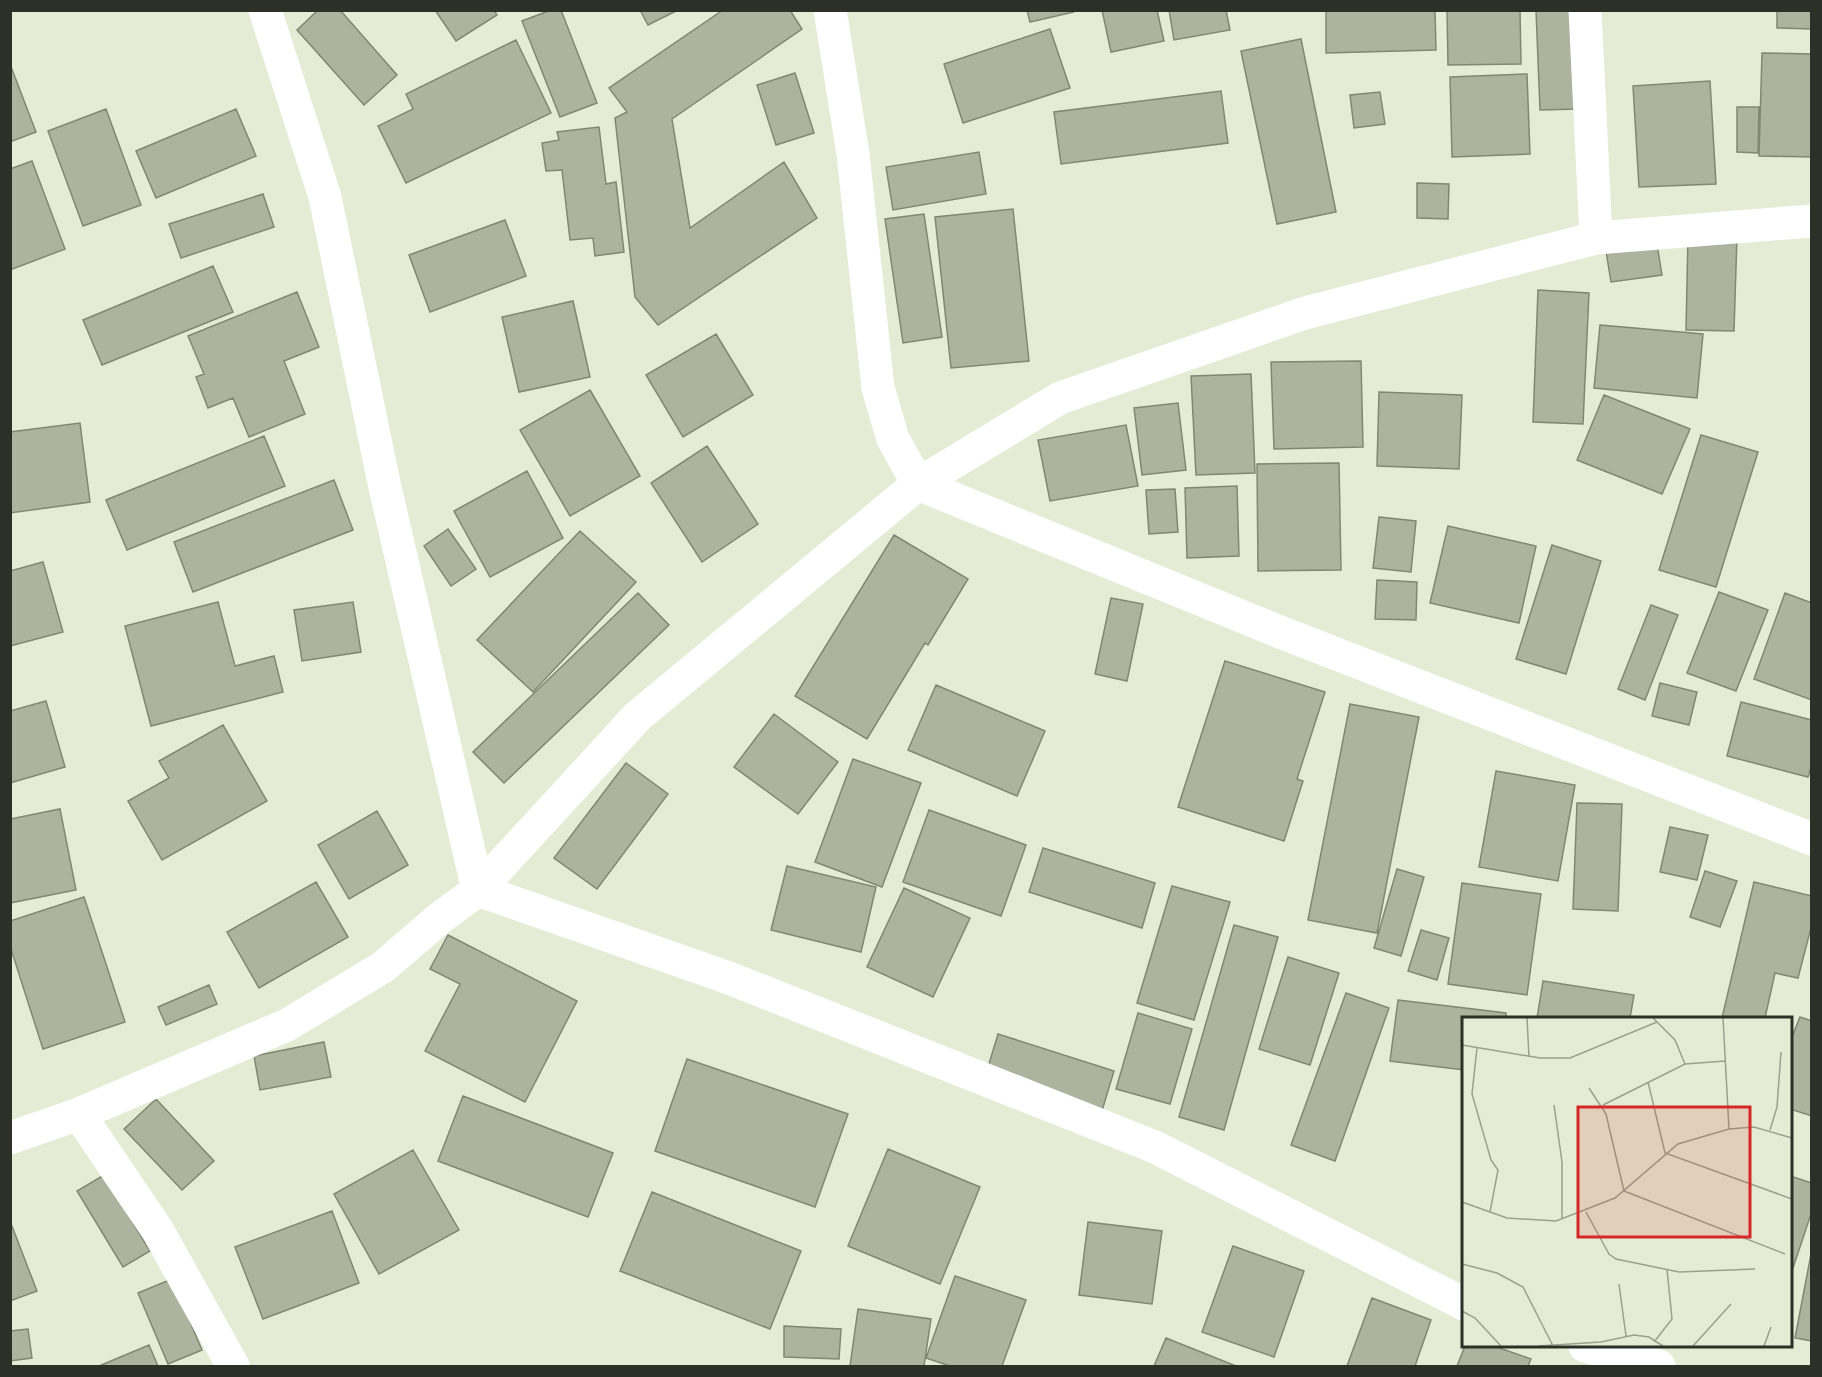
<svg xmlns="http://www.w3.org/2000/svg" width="1822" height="1377" font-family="'PT Sans',sans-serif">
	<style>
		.building { fill: #adb39e; stroke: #828774; stroke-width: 1.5 }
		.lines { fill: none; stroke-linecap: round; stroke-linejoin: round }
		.street { stroke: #fff; stroke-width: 33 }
		.inset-road { fill: none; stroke: #9ba08f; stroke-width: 1.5 }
		.view { fill: #d62828; fill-opacity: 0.15; stroke: #d62828; stroke-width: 3 }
		.inset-edge { fill: none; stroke: #2d3027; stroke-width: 3 }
	</style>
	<rect width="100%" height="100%" fill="#e5ebd5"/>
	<path class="building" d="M 318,10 L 340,10 L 397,75 L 364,105 L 297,30 Z
		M 435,10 L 494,10 L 497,15 L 456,41 Z
		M 551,10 L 561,10 L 597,103 L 560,117 L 522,21 Z
		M 640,10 L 678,10 L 648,25 Z
		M 723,10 L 790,10 L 802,29 L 672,119 L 690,228 L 784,162 L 817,218 L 658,325 L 635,297 L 615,118 L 627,112 L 609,88 Z
		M 1027,10 L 1074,10 L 1074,12 L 1030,22 Z
		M 1102,10 L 1157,10 L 1164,41 L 1111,52 Z
		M 1169,10 L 1226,10 L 1230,30 L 1174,40 Z
		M 1326,10 L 1435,10 L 1436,50 L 1326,53 Z
		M 1447,10 L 1520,10 L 1521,64 L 1448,65 Z
		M 1536,10 L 1575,10 L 1578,109 L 1540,110 Z
		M 1777,10 L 1812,10 L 1812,29 L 1777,28 Z
		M 1050,29 L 1070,88 L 963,123 L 944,64 Z
		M 1301,39 L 1336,212 L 1277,224 L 1241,51 Z
		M 516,40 L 551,113 L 406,183 L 378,126 L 413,109 L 406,94 Z
		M 1762,53 L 1812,54 L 1812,157 L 1759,156 Z
		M 10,64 L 36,132 L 10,142 Z
		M 795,73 L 814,133 L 776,145 L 757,85 Z
		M 1527,74 L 1530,154 L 1452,157 L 1450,77 Z
		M 1710,81 L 1716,184 L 1639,187 L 1633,86 Z
		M 1221,91 L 1228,143 L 1061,164 L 1054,112 Z
		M 1380,92 L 1385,124 L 1354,128 L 1350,95 Z
		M 1737,107 L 1759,107 L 1758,153 L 1737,152 Z
		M 106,109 L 141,205 L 83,226 L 48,131 Z
		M 236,109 L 256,156 L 156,198 L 136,151 Z
		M 599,127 L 606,184 L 616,182 L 624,252 L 595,256 L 593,238 L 570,240 L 562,170 L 546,171 L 542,143 L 559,140 L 557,132 Z
		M 979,152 L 986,194 L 893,210 L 886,167 Z
		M 32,161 L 65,249 L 10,270 L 10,169 Z
		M 1417,183 L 1449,184 L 1448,219 L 1417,218 Z
		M 263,194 L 274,227 L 181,258 L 169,224 Z
		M 1013,209 L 1029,361 L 951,368 L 935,217 Z
		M 924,214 L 942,337 L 903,343 L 885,219 Z
		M 505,220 L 526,276 L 430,312 L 409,255 Z
		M 1688,235 L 1737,236 L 1734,331 L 1686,330 Z
		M 1656,238 L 1662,275 L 1611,282 L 1605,245 Z
		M 213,266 L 233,312 L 102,365 L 83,320 Z
		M 1538,290 L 1589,293 L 1583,424 L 1533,422 Z
		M 297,292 L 319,347 L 284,361 L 305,414 L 249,437 L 233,398 L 208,408 L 196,377 L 204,374 L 188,336 Z
		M 573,301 L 590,377 L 519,392 L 502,317 Z
		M 1600,325 L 1703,334 L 1697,398 L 1594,388 Z
		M 716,334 L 753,395 L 683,437 L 646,375 Z
		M 1361,361 L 1363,447 L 1274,449 L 1271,362 Z
		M 1251,374 L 1255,473 L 1196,475 L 1191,376 Z
		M 590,390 L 640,476 L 570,516 L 520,430 Z
		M 1379,392 L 1462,395 L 1459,469 L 1377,466 Z
		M 1604,395 L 1690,429 L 1662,494 L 1577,460 Z
		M 1178,403 L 1186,470 L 1142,475 L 1134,408 Z
		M 80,423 L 90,502 L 10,513 L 10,432 Z
		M 1126,425 L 1138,486 L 1050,501 L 1038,440 Z
		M 1701,435 L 1758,452 L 1716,587 L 1659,570 Z
		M 264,436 L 285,486 L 127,550 L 106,500 Z
		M 707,446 L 758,524 L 702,562 L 651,483 Z
		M 1339,463 L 1341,570 L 1258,571 L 1257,464 Z
		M 527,471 L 563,538 L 490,577 L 454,511 Z
		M 334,480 L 353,530 L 193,592 L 174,542 Z
		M 1237,486 L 1239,556 L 1187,558 L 1185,488 Z
		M 1175,489 L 1178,532 L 1149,534 L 1146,490 Z
		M 1379,517 L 1416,521 L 1411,572 L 1373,568 Z
		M 1448,526 L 1536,546 L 1519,623 L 1430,603 Z
		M 448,529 L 476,569 L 451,586 L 424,546 Z
		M 580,531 L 636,582 L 533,692 L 477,640 Z
		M 894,535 L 968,579 L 928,645 L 925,643 L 867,739 L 795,696 Z
		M 1552,545 L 1601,561 L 1566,674 L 1516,659 Z
		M 43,562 L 63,632 L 10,646 L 10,571 Z
		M 1377,580 L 1417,582 L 1416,620 L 1375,619 Z
		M 1719,592 L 1768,610 L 1736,691 L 1687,673 Z
		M 638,593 L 669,625 L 504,783 L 473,752 Z
		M 1785,593 L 1812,603 L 1812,700 L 1754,679 Z
		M 1111,598 L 1143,604 L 1127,681 L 1095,674 Z
		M 218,602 L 235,666 L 274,656 L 283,692 L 151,726 L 125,626 Z
		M 353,602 L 361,652 L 302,661 L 294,610 Z
		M 1651,605 L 1678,615 L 1645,700 L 1618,689 Z
		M 1225,661 L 1325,692 L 1297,779 L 1303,781 L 1284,841 L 1178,807 Z
		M 1660,683 L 1697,692 L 1689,725 L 1652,716 Z
		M 936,685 L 1045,731 L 1017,796 L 908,750 Z
		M 46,701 L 65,767 L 10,783 L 10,711 Z
		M 1741,702 L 1812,720 L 1812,764 L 1808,777 L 1727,756 Z
		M 1350,704 L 1419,717 L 1377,933 L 1308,920 Z
		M 774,714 L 838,762 L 798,814 L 734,767 Z
		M 223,725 L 267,801 L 162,860 L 128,801 L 169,778 L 159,761 Z
		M 853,759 L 921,783 L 882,887 L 815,862 Z
		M 626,763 L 668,794 L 597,889 L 554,858 Z
		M 1496,771 L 1575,785 L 1558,881 L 1479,867 Z
		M 1577,803 L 1622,804 L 1618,911 L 1573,909 Z
		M 60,809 L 76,890 L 10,903 L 10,819 Z
		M 929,810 L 1026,845 L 1001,916 L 903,882 Z
		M 377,811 L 408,865 L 349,899 L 318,845 Z
		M 1670,827 L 1708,835 L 1697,880 L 1660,872 Z
		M 1043,848 L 1155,883 L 1142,928 L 1029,892 Z
		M 787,866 L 876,887 L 861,952 L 771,930 Z
		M 1397,869 L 1424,877 L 1401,956 L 1374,948 Z
		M 1705,871 L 1737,881 L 1720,927 L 1690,917 Z
		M 316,882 L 348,937 L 259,988 L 227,932 Z
		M 1754,882 L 1812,896 L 1812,924 L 1798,978 L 1775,973 L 1765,1018 L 1722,1018 Z
		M 1462,883 L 1541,894 L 1527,995 L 1448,984 Z
		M 1172,886 L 1230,902 L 1194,1020 L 1137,1003 Z
		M 904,888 L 970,918 L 933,997 L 867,967 Z
		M 84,897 L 125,1022 L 43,1049 L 10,946 L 10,921 Z
		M 1234,925 L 1278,937 L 1224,1130 L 1179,1117 Z
		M 1421,930 L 1449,938 L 1437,980 L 1408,971 Z
		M 448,935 L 577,1001 L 525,1102 L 425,1051 L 460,984 L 430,969 Z
		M 1288,957 L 1339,973 L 1310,1065 L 1259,1049 Z
		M 1543,981 L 1634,995 L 1630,1018 L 1537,1018 Z
		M 209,985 L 217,1004 L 166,1025 L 158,1007 Z
		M 1346,993 L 1389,1008 L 1335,1161 L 1291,1145 Z
		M 1398,1000 L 1506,1013 L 1506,1018 L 1464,1018 L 1464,1070 L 1390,1061 Z
		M 1138,1013 L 1192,1029 L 1170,1104 L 1116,1089 Z
		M 1800,1017 L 1812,1021 L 1812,1116 L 1790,1109 L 1790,1042 Z
		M 998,1034 L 1114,1071 L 1101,1114 L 985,1077 Z
		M 324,1042 L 331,1077 L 260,1090 L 254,1056 Z
		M 687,1059 L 848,1114 L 815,1207 L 655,1151 Z
		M 463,1096 L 613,1153 L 588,1217 L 438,1161 Z
		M 156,1099 L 214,1161 L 182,1190 L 124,1129 Z
		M 888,1149 L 980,1187 L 940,1284 L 848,1246 Z
		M 413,1150 L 459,1230 L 379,1274 L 334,1194 Z
		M 104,1175 L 150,1251 L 123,1267 L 77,1191 Z
		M 1790,1176 L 1812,1183 L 1812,1211 L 1790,1277 Z
		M 652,1192 L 801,1251 L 770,1329 L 620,1271 Z
		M 332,1211 L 359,1283 L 263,1319 L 235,1247 Z
		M 10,1221 L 37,1291 L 10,1301 Z
		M 1088,1222 L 1162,1231 L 1152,1304 L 1079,1295 Z
		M 1233,1246 L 1304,1271 L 1274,1357 L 1202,1332 Z
		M 1812,1249 L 1812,1341 L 1795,1338 Z
		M 955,1276 L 1026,1300 L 1002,1366 L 950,1366 L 926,1358 Z
		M 172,1279 L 202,1350 L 168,1364 L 138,1293 Z
		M 1372,1298 L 1431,1320 L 1415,1366 L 1347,1366 Z
		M 858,1309 L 931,1319 L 924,1366 L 850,1366 Z
		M 784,1326 L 841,1329 L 839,1359 L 784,1357 Z
		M 28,1329 L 32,1358 L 10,1361 L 10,1331 Z
		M 1166,1338 L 1236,1366 L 1154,1366 Z
		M 149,1345 L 158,1366 L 99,1366 Z
		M 1465,1346 L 1494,1346 L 1531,1359 L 1528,1366 L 1457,1366 Z"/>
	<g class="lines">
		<path class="street" d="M 265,10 L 325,197 L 384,483 L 478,890
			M 830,10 L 853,154 L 878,388 L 893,439 L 918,484 L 1280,632 L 1812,839
			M 1585,10 L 1596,238
			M 478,890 L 729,978 L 1155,1147 L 1464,1304
			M 79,1114 L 158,1231 L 233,1366
			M 10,1138 L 79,1114 L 287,1025 L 383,967 L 440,918 L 478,890 L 638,716 L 918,484 L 1060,398 L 1305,313 L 1596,238 L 1812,221
			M 1585,1346 L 1659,1366"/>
	</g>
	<g transform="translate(1462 1017)">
		<rect width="330" height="330" fill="#e5ebd5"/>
		<path class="inset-road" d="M 65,1 L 67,40M 191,1 L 213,23 L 223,47M 261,1 L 267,112M 0,28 L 78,41 L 108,41 L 195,5M 15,31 L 10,77 L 29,143 L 36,153 L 28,195M 186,65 L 203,136 L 330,182M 127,71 L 144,97 L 162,174M 92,88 L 100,145 L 100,202M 141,88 L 223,47 L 263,44M 308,113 L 315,90 L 319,35M 162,174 L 323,237M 0,185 L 45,201 L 94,204 L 153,181 L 216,127 L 267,112 L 292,110 L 330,121M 124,195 L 147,237 L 154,242 L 217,255 L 293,252M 0,247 L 35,256 L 61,270 L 91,329M 157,267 L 164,319M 0,294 L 13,301 L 39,329M 192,325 L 210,302 L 205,252M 77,329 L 139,325 L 172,318 L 187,320 L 201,329M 231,329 L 269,287M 302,329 L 309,310"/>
		<path class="view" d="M 116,90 L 288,90 L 288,220 L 116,220 Z"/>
		<rect width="330" height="330" class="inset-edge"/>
	</g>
	<rect width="1822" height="1377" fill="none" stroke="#2d3027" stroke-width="24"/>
</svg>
